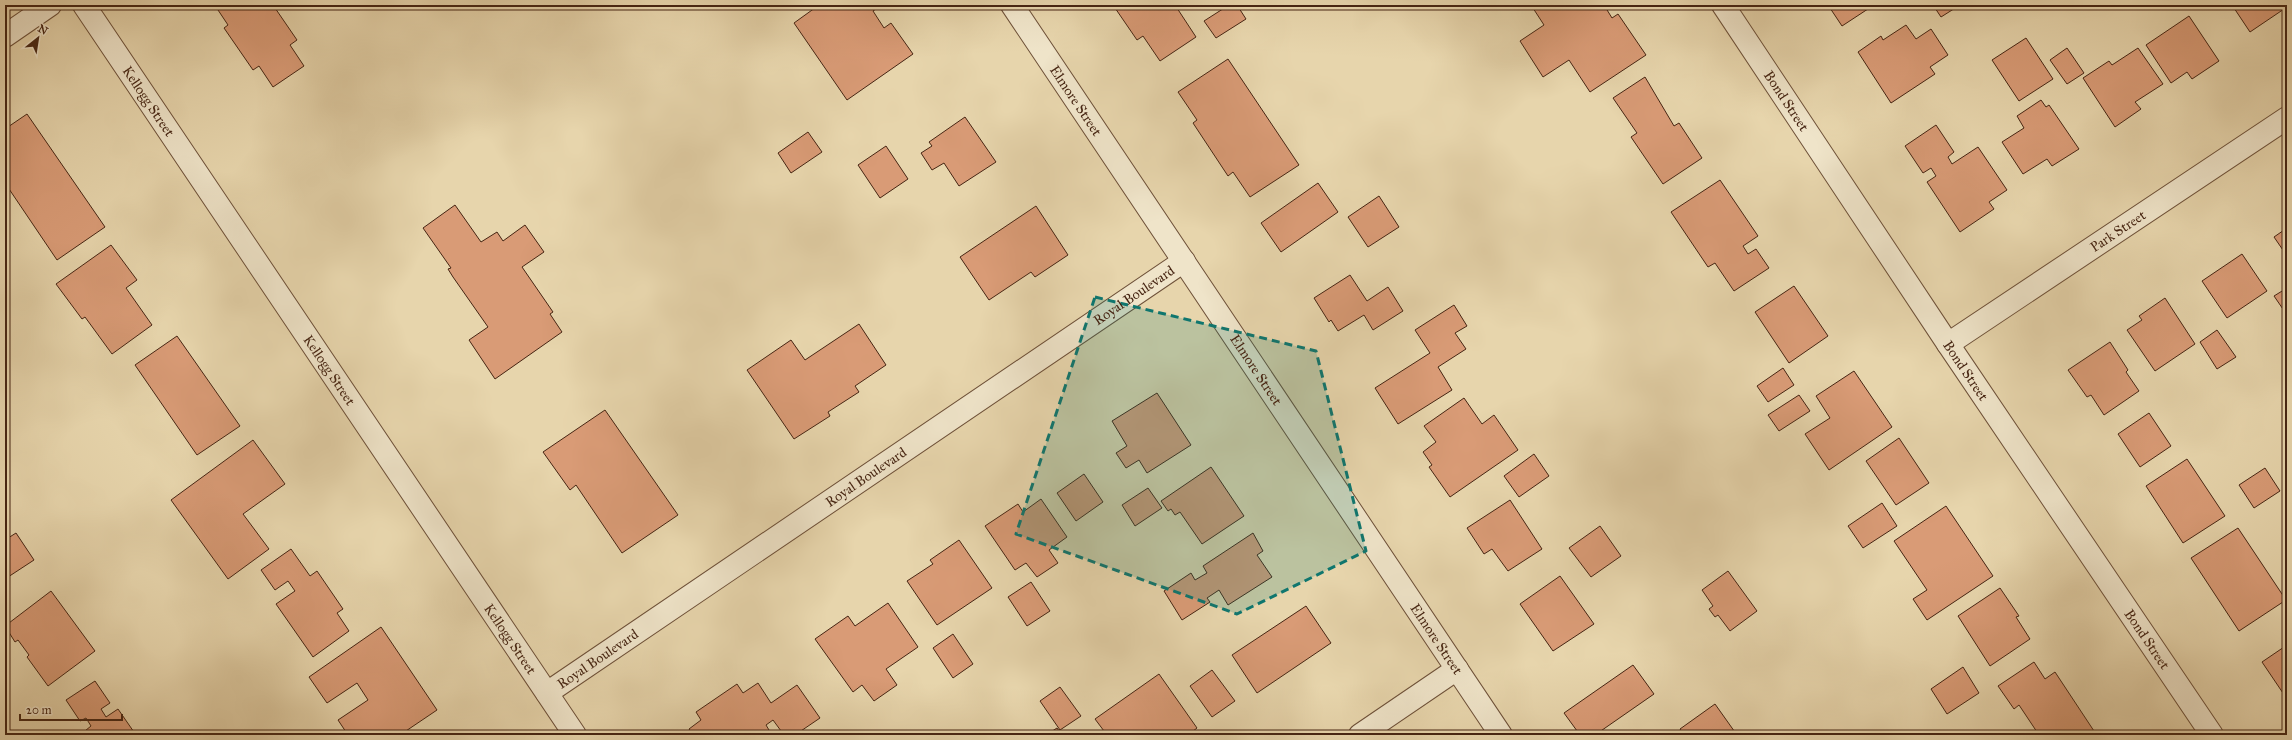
<svg xmlns="http://www.w3.org/2000/svg" width="2292" height="740" font-family="'IM FELL Great Primer',serif">
	<style>
		.building { fill: #d99b76; stroke: #462513 }
		.lines { fill: none; stroke-linecap: round; stroke-linejoin: round }
		.minor-casing { stroke: #6e5139; stroke-width: 24 }
		.minor { stroke: #efe4c9; stroke-width: 22 }
		.marked { fill: #0f766e; fill-opacity: 0.2; stroke: #0f766e; stroke-width: 3; stroke-dasharray: 8 5; stroke-linejoin: round }
		.labels { text-anchor: middle; dominant-baseline: central; stroke-width: 3.5; stroke-linejoin: round; paint-order: stroke }
		.street-label { font-size: 14px; fill: #462513; stroke: #efe4c9 }
	</style>
	<rect width="100%" height="100%" fill="#e7d5ac"/>
	<filter id="stains"><feTurbulence type="fractalNoise" baseFrequency=".005" numOctaves="4"/><feColorMatrix values="0 0 0 0 .2 0 0 0 0 .09 0 0 0 0 .02 0 0 0 .5 -.17"/></filter>
	<radialGradient id="worn" r=".72"><stop offset=".6" stop-color="#630" stop-opacity="0"/><stop offset="1" stop-color="#630" stop-opacity=".3"/></radialGradient>
	<path class="building" d="M 219,5 L 273,5 L 297,40 L 290,45 L 304,66 L 273,87 L 259,66 L 253,70 L 224,28 L 228,25 L 216,7 Z
		M 819,5 L 877,5 L 879,7 L 873,11 L 884,28 L 891,23 L 913,54 L 847,100 L 794,23 Z
		M 1113,5 L 1175,5 L 1196,37 L 1160,61 L 1143,36 L 1137,40 Z
		M 1229,5 L 1237,5 L 1246,19 L 1216,38 L 1204,21 Z
		M 1531,5 L 1604,5 L 1612,18 L 1618,14 L 1646,55 L 1590,92 L 1569,60 L 1543,77 L 1520,41 L 1544,25 Z
		M 1828,5 L 1874,5 L 1842,26 Z
		M 1933,5 L 1960,5 L 1941,17 Z
		M 2232,5 L 2287,5 L 2287,7 L 2250,32 Z
		M 2189,16 L 2219,61 L 2192,79 L 2187,72 L 2171,83 L 2146,45 Z
		M 1906,25 L 1916,39 L 1931,29 L 1948,55 L 1930,67 L 1935,74 L 1891,103 L 1858,52 L 1881,36 L 1883,40 Z
		M 2026,38 L 2053,79 L 2019,101 L 1992,60 Z
		M 2067,48 L 2084,73 L 2067,84 L 2050,60 Z
		M 2138,48 L 2163,84 L 2135,102 L 2141,109 L 2115,127 L 2083,78 L 2109,61 L 2112,65 Z
		M 1228,59 L 1299,165 L 1250,197 L 1233,172 L 1228,176 L 1193,123 L 1197,120 L 1178,92 Z
		M 1645,77 L 1674,126 L 1679,123 L 1702,158 L 1663,184 L 1631,137 L 1637,133 L 1613,98 Z
		M 2041,100 L 2046,107 L 2049,105 L 2079,149 L 2052,166 L 2047,159 L 2023,174 L 2002,142 L 2024,128 L 2017,116 Z
		M 27,114 L 105,227 L 57,260 L 5,183 L 5,129 Z
		M 965,117 L 996,162 L 959,186 L 944,163 L 932,170 L 921,153 L 932,146 L 929,142 Z
		M 1936,125 L 1954,152 L 1948,157 L 1952,164 L 1978,147 L 2007,190 L 1989,202 L 1994,209 L 1960,232 L 1927,182 L 1936,176 L 1931,168 L 1923,173 L 1905,146 Z
		M 808,132 L 822,152 L 791,173 L 778,153 Z
		M 886,146 L 908,179 L 880,198 L 858,165 Z
		M 1720,180 L 1758,236 L 1743,246 L 1748,254 L 1756,249 L 1769,268 L 1734,291 L 1715,263 L 1708,267 L 1671,212 Z
		M 1318,183 L 1338,212 L 1281,252 L 1261,223 Z
		M 1379,196 L 1399,227 L 1368,247 L 1348,217 Z
		M 455,205 L 481,242 L 497,232 L 503,241 L 525,225 L 544,252 L 522,267 L 553,312 L 550,314 L 562,332 L 495,379 L 469,340 L 488,327 L 453,277 L 448,269 L 451,268 L 423,228 Z
		M 1036,206 L 1068,255 L 1035,277 L 1031,272 L 989,300 L 960,257 Z
		M 2287,228 L 2287,256 L 2274,237 Z
		M 111,245 L 137,280 L 126,288 L 152,325 L 112,354 L 85,317 L 82,319 L 56,284 Z
		M 2242,254 L 2267,291 L 2227,318 L 2202,281 Z
		M 1350,275 L 1367,301 L 1388,287 L 1403,311 L 1373,330 L 1364,315 L 1338,331 L 1331,320 L 1329,322 L 1314,298 Z
		M 1794,286 L 1828,336 L 1789,363 L 1755,312 Z
		M 2287,288 L 2287,315 L 2274,296 Z
		M 2165,298 L 2195,344 L 2155,371 L 2127,330 L 2142,320 L 2139,316 Z
		M 1454,305 L 1467,326 L 1455,333 L 1466,349 L 1438,367 L 1452,390 L 1398,424 L 1375,388 L 1430,353 L 1415,330 Z
		M 859,324 L 886,365 L 855,386 L 859,392 L 828,412 L 830,416 L 794,439 L 747,370 L 791,340 L 805,360 Z
		M 2217,330 L 2236,357 L 2217,369 L 2200,342 Z
		M 177,336 L 240,426 L 197,455 L 135,365 Z
		M 2110,342 L 2128,370 L 2126,372 L 2139,391 L 2104,415 L 2091,395 L 2087,397 L 2068,370 Z
		M 1783,368 L 1794,385 L 1768,402 L 1757,386 Z
		M 1854,371 L 1892,427 L 1829,470 L 1805,434 L 1830,418 L 1816,396 Z
		M 1157,393 L 1191,445 L 1147,473 L 1139,460 L 1126,468 L 1116,453 L 1127,446 L 1112,421 Z
		M 1799,395 L 1810,411 L 1779,431 L 1768,415 Z
		M 1464,398 L 1482,424 L 1494,415 L 1518,450 L 1450,497 L 1429,467 L 1432,465 L 1423,452 L 1436,442 L 1424,426 Z
		M 605,410 L 678,515 L 622,553 L 576,485 L 570,490 L 543,452 Z
		M 2149,413 L 2171,446 L 2140,467 L 2118,434 Z
		M 1899,438 L 1929,483 L 1896,505 L 1866,461 Z
		M 253,440 L 285,484 L 243,514 L 269,549 L 228,579 L 171,500 Z
		M 1534,454 L 1549,476 L 1519,497 L 1504,476 Z
		M 2187,459 L 2225,516 L 2183,543 L 2146,486 Z
		M 1211,467 L 1244,516 L 1202,544 L 1180,512 L 1175,515 L 1171,509 L 1168,511 L 1161,501 Z
		M 2265,468 L 2280,491 L 2254,508 L 2239,485 Z
		M 1084,474 L 1103,502 L 1076,521 L 1057,493 Z
		M 1148,488 L 1162,508 L 1135,526 L 1122,505 Z
		M 1041,499 L 1067,537 L 1049,550 L 1058,563 L 1037,577 L 1026,563 L 1015,570 L 985,526 L 1018,504 L 1023,512 Z
		M 1510,500 L 1542,549 L 1508,571 L 1492,549 L 1484,554 L 1467,528 Z
		M 1882,503 L 1897,526 L 1863,548 L 1848,526 Z
		M 1946,506 L 1993,576 L 1927,620 L 1913,599 L 1927,590 L 1894,541 Z
		M 1600,526 L 1621,556 L 1591,577 L 1569,548 Z
		M 2238,528 L 2286,600 L 2239,631 L 2191,558 Z
		M 16,533 L 34,560 L 5,579 L 5,540 Z
		M 1253,533 L 1263,551 L 1257,555 L 1272,577 L 1228,605 L 1219,590 L 1207,598 L 1210,602 L 1182,620 L 1164,591 L 1191,573 L 1195,580 L 1207,573 L 1203,566 Z
		M 959,540 L 992,588 L 937,625 L 907,581 L 933,564 L 930,560 Z
		M 291,549 L 310,576 L 317,571 L 343,609 L 337,613 L 349,631 L 313,657 L 276,604 L 295,591 L 288,581 L 275,590 L 261,570 Z
		M 1728,571 L 1757,611 L 1730,631 L 1718,615 L 1715,617 L 1709,609 L 1713,606 L 1702,590 Z
		M 1560,576 L 1594,624 L 1553,651 L 1520,604 Z
		M 1031,582 L 1050,611 L 1027,626 L 1008,597 Z
		M 2000,588 L 2019,616 L 2016,617 L 2030,639 L 1990,666 L 1958,616 Z
		M 51,591 L 95,651 L 48,686 L 27,657 L 29,655 L 18,640 L 15,642 L 5,626 Z
		M 888,603 L 918,647 L 886,669 L 897,685 L 874,701 L 862,685 L 853,692 L 815,639 L 848,616 L 855,626 Z
		M 1306,606 L 1331,643 L 1257,693 L 1232,655 Z
		M 381,627 L 437,710 L 400,735 L 348,735 L 338,720 L 368,700 L 357,683 L 327,703 L 309,677 Z
		M 953,634 L 973,664 L 953,678 L 933,648 Z
		M 2287,645 L 2287,699 L 2262,662 Z
		M 2034,662 L 2045,679 L 2055,672 L 2094,731 L 2089,735 L 2039,735 L 2019,705 L 2014,709 L 1998,686 Z
		M 1633,665 L 1654,694 L 1595,735 L 1580,735 L 1564,713 Z
		M 1963,667 L 1979,693 L 1947,714 L 1931,689 Z
		M 1212,670 L 1235,701 L 1212,717 L 1190,686 Z
		M 1159,674 L 1197,728 L 1188,735 L 1107,735 L 1095,719 Z
		M 95,681 L 110,703 L 101,709 L 106,717 L 118,709 L 136,735 L 80,735 L 91,726 L 86,718 L 80,721 L 66,700 Z
		M 758,683 L 771,703 L 797,685 L 820,718 L 795,735 L 784,735 L 773,720 L 766,725 L 772,735 L 693,735 L 689,729 L 701,720 L 696,712 L 737,684 L 743,693 Z
		M 1060,687 L 1081,716 L 1060,730 L 1040,701 Z
		M 1715,704 L 1737,735 L 1684,735 L 1680,729 Z
		M 1057,728 L 1062,735 L 1046,735 Z"/>
	<g class="lines">
		<g class="minor-casing">
			<g id="minor">
				<path id="s1" d="M 84,5 L 575,735"/>
				<path id="s2" d="M 1012,5 L 1501,735"/>
				<path id="s3" d="M 1723,5 L 1948,344 L 2212,735"/>
				<path d="M 5,36 L 50,5"/>
				<path id="s4" d="M 1948,344 L 2287,118"/>
				<path id="s5" d="M 547,693 L 1184,261"/>
				<path d="M 1360,735 L 1457,669"/>
			</g>
		</g>
		<use href="#minor" class="minor"/>
	</g>
	<path class="marked" d="M 1095,297 L 1316,351 L 1366,551 L 1237,614 L 1016,534 Z"/>
	<g class="labels">
		<g class="street-label">
			<text stroke="none"><textPath href="#s1" startOffset="116">Kellogg Street</textPath></text>
			<text stroke="none"><textPath href="#s2" startOffset="115">Elmore Street</textPath></text>
			<text stroke="none"><textPath href="#s3" startOffset="115">Bond Street</textPath></text>
			<text stroke="none"><textPath href="#s4" startOffset="204">Park Street</textPath></text>
			<text stroke="none"><textPath href="#s5" startOffset="709">Royal Boulevard</textPath></text>
			<text stroke="none"><textPath href="#s1" startOffset="440">Kellogg Street</textPath></text>
			<text stroke="none"><textPath href="#s2" startOffset="439">Elmore Street</textPath></text>
			<text stroke="none"><textPath href="#s3" startOffset="439">Bond Street</textPath></text>
			<text stroke="none"><textPath href="#s5" startOffset="385">Royal Boulevard</textPath></text>
			<text stroke="none"><textPath href="#s1" startOffset="764">Kellogg Street</textPath></text>
			<text stroke="none"><textPath href="#s2" startOffset="763">Elmore Street</textPath></text>
			<text stroke="none"><textPath href="#s3" startOffset="763">Bond Street</textPath></text>
			<text stroke="none"><textPath href="#s5" startOffset="61">Royal Boulevard</textPath></text>
		</g>
	</g>
	<rect width="2292" height="740" fill="none" stroke="#e7d5ac" stroke-width="20"/>
	<rect x="6" y="6" width="2280" height="728" fill="none" stroke="#462513" stroke-width="2"/>
	<rect x="10" y="10" width="2272" height="720" fill="none" stroke="#462513"/>
	<g transform="translate(38 38) rotate(30)" stroke="#efe4c9" stroke-width="3" paint-order="stroke">
	<path d="M0-3L7 15L0 10L-7 15Z" fill="#462513"/>
	<text y="-6" font-size="11" font-weight="bold" text-anchor="middle" fill="#462513">N</text>
	</g>
	<path d="M20 714v6h102v-6" fill="none" stroke="#462513" stroke-width="2"/>
	<text x="26" y="714" font-size="12" fill="#462513" stroke="#efe4c9" stroke-width="3" paint-order="stroke">20 m</text>
	<rect width="100%" height="100%" filter="url(#stains)"/>
	<rect width="100%" height="100%" fill="url(#worn)"/>
</svg>
